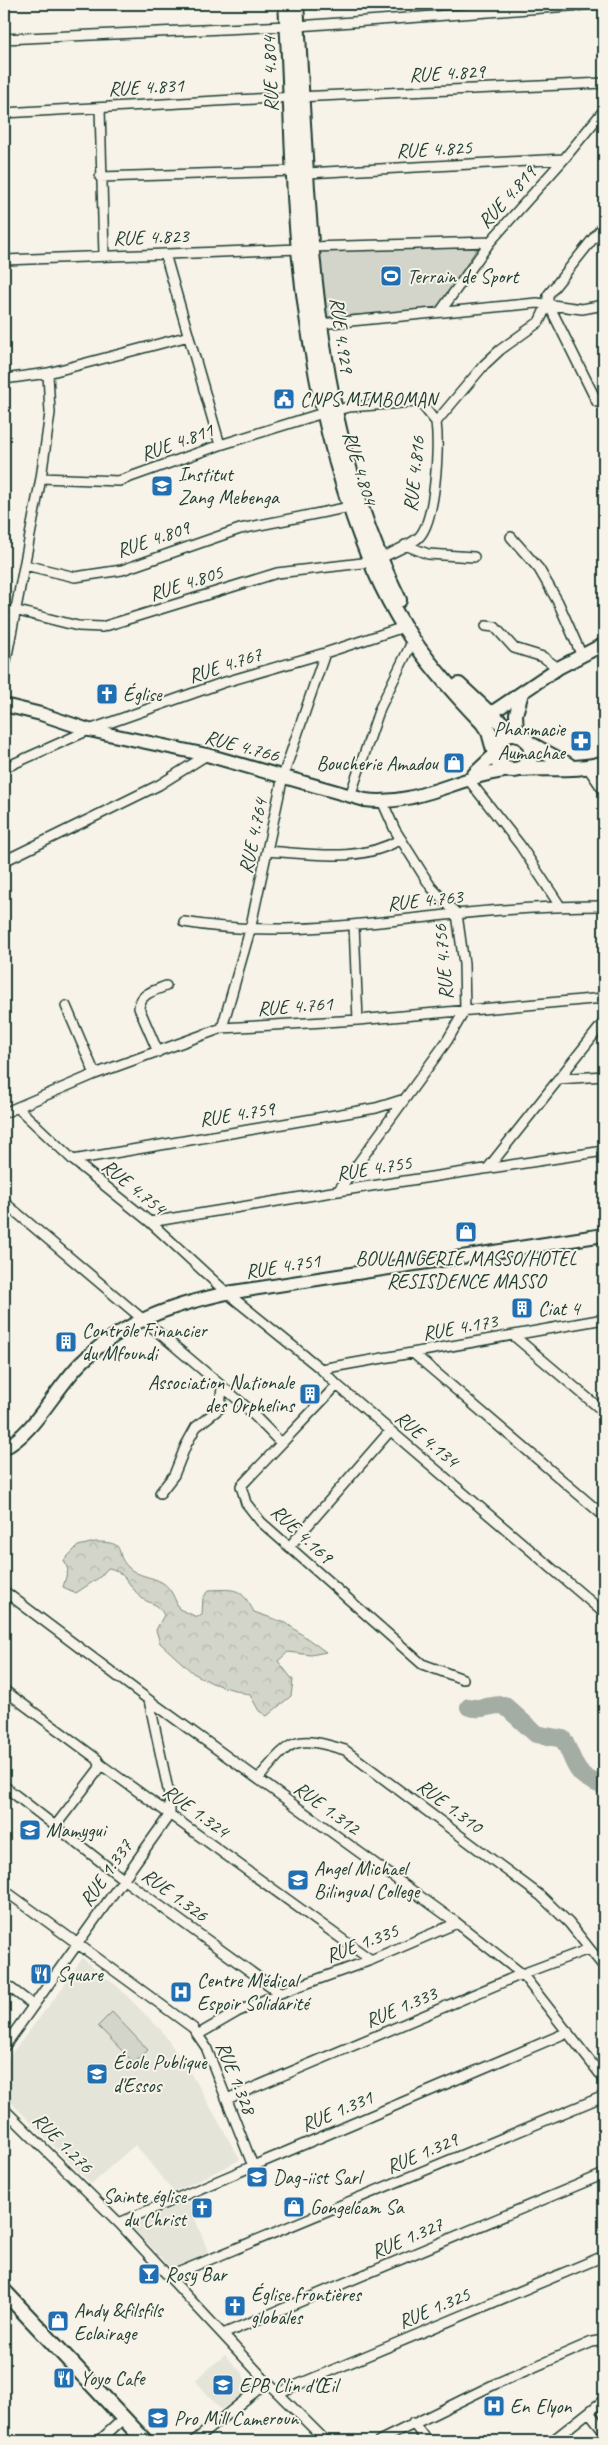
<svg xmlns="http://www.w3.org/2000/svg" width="608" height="2445" font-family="Caveat,sans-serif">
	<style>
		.built { fill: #e5e4d9 }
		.grass { fill: #d3d5ca; stroke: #79897f }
		.forest { fill: url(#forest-crowns); stroke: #79897f }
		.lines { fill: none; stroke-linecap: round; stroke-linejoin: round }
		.river { stroke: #a4ada3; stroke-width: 18 }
		.street-casing { stroke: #1f3d34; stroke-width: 12 }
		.secondary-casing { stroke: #1f3d34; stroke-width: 16 }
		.primary-casing { stroke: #1f3d34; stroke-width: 18 }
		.street { stroke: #f7f3e8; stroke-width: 9 }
		.secondary { stroke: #f7f3e8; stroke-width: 12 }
		.primary { stroke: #f7f3e8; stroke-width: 14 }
		.labels { text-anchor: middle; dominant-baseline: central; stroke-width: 4; stroke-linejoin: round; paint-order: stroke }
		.street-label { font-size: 20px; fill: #1f3d34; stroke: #f7f3e8 }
		.poi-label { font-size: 20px; fill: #1f3d34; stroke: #f7f3e8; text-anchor: start }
	</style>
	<defs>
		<pattern id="forest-crowns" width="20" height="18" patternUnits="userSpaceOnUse" patternTransform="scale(1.25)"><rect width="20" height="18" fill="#d3d5ca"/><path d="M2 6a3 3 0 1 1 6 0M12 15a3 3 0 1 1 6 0" fill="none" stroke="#b5b8ae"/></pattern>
	</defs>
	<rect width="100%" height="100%" fill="#f7f3e8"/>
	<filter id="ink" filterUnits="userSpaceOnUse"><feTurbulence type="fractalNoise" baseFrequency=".02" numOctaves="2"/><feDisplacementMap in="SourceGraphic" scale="10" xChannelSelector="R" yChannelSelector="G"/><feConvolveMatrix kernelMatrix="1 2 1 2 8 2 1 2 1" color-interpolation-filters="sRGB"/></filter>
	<g filter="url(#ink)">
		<path class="built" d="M 82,1958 L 118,1987 L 162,2031 L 198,2085 L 240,2160 L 174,2192 L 135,2145 L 91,2184 L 4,2095 L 4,2063 L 59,1993 Z
			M 188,2201 L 209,2254 L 171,2268 L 131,2226 Z
			M 225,2355 L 243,2374 L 247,2390 L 221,2410 L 195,2380 Z"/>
		<path class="grass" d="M 477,248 L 438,310 L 321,317 L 316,250 Z
			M 112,2012 L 148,2050 L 134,2063 L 98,2026 Z"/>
		<path class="forest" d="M 95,1542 C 130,1542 112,1551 128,1567 C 138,1577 152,1576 163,1583 C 172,1589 175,1600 179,1609 L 197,1617 L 202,1615 L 203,1598 L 209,1590 C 236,1589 241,1587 254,1612 L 286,1623 L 326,1652 L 311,1655 L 288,1652 L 278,1661 L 293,1680 L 291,1696 L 267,1716 L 259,1711 L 250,1695 L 212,1683 L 193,1673 L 160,1643 L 156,1630 L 164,1615 C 157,1602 154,1606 143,1599 C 130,1589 125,1570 108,1568 L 100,1577 L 76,1593 L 63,1587 L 68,1570 L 64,1560 L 78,1546 Z"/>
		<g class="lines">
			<path class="river" d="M 469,1707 C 482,1711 491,1704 504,1705 L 536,1734 L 563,1739 C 578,1766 571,1774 604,1786"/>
			<g class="street-casing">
				<path id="street" d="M 298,26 L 597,4
					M 4,39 L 288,26
					M 100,108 L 104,256
					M 4,113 L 234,100 L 604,83
					M 307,173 L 564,159
					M 100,177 L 294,171
					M 310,247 L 490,242
					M 165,254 L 220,445
					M 4,260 L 299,249
					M 548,303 L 597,402
					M 440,312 L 490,242 L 564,159 L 604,110
					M 320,324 L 537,303 L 582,309 L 604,305
					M 4,379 L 48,373 L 189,336
					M 333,411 L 349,407 L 415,402 L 423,406 L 436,422
					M 41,478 L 119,481 L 220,445 L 323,413
					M 511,537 L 539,569 L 558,602 L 582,656
					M 405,545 L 428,554 L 474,557
					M 380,559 C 392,552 407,547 418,538 C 436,522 439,446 436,422 L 484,365 L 500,350 L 539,322 L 548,303 L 548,295 L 604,225
					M 25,565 L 75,577 L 122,570 L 240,529 L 350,507
					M 14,610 L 78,626 L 102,627 L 277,573 L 371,562
					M 486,626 L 495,627 L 514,648 L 543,657 L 558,668
					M 4,671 L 41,478 L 50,413 L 48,373
					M 4,768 L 89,730 L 222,683 L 325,653 L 404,627
					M 588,768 L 604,791
					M 468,779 L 520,845 L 560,906
					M 350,796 L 380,708 L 413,640
					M 267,851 C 312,854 361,863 401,839
					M 4,861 L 159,785 L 207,755
					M 184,922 C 275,938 366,923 456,914 C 506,909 555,906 604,906
					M 354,925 L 358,1020
					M 66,1006 L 95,1074
					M 222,1028 L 250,930 L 283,776 L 325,653
					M 158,1052 L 139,1008 C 140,993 154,991 166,986
					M 558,1079 L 604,1076
					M 18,1108 L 73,1160 L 150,1222 L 227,1293 L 321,1369 L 337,1385 L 604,1613
					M 4,1113 L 95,1074 L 222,1028 L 358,1020 L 604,998
					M 73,1160 L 376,1108 L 405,1099
					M 488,1168 L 604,1022
					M 338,1191 L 447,1041 L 465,1010 L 464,964 L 457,914 L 431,887 L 395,830 L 383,803
					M 4,1202 L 243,1404 L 281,1443
					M 150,1222 L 338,1191 L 604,1151
					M 514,1336 L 604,1412
					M 413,1353 L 604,1516
					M 321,1369 L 604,1319
					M 337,1385 L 241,1486 L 246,1503 L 261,1522 L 422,1664 L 463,1679
					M 160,1493 L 174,1475 L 186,1445 L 196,1427 L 220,1408 L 222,1387
					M 289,1547 L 390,1431
					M 4,1591 L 149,1700 L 457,1923 L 522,1974 L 604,2079
					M 4,1690 L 97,1759 L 100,1764 L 371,1960
					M 258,1779 C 291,1740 293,1734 345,1750 L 541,1896 L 569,1923 L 604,1967
					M 4,1786 L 123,1879 L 280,1993
					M 56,1825 L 99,1769 L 100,1764
					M 4,1890 L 193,2028 L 206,2047 L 253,2166
					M 4,1983 L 33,2005
					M 199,2034 L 237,2012 L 280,1993 L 371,1960 L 457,1923
					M 4,2047 L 170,1814 L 170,1799 L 149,1700
					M 227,2099 L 522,1974 L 589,1949
					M 4,2109 L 119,2223 L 267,2382 L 326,2441
					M 119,2223 L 568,2032
					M 170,2276 L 604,2096
					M 223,2334 L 604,2174
					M 278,2393 L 604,2256
					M 589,2412 L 604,2431
					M 413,2423 L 427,2441
					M 99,2441 L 123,2419
					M 194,2441 L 267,2382
					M 379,2441 L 495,2384 L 592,2342 L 604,2340
					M 552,2441 L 604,2400"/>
			</g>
			<g class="secondary-casing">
				<path id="secondary" d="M 4,705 L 41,714 L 89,730 L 207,755 L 365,800 C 418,807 461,774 513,770
					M 490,714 L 558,668 L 604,644
					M 517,735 L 516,714 L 522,693
					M 474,774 L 495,754
					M 4,1448 C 34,1434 58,1384 83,1361 C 124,1321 173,1305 227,1293 L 604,1235"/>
			</g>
			<g class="primary-casing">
				<path id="primary" d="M 286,4 C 292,86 291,168 299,250 C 307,330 320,410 344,487 C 359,536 378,585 405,628 C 426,662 455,694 483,723 L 489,732 L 495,754
					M 296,4 C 310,208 306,412 399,600
					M 459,685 L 490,714 L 517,735
					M495 752a18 18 0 1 1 36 0a18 18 0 1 1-36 0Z
					M 528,743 L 568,765
					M 519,769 C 546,767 581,771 604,763
					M 4,2291 L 145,2441"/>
			</g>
			<use href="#street" class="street"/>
			<use href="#secondary" class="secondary"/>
			<use href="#primary" class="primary"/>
		</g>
	</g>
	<defs>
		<g id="stadium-square" transform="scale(1.125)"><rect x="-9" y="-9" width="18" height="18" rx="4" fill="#1f6fb2" stroke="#f7f3e8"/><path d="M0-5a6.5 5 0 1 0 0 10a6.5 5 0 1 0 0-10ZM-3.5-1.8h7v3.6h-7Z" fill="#fff"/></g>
		<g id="civic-square" transform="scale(1.125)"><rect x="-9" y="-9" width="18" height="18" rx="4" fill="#1f6fb2" stroke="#f7f3e8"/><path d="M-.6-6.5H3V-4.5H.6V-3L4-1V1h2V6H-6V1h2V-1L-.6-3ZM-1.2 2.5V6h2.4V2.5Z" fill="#fff"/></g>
		<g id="school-square" transform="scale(1.125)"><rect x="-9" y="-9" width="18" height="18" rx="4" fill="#1f6fb2" stroke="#f7f3e8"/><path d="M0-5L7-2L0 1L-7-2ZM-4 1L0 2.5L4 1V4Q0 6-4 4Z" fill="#fff"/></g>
		<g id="church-square" transform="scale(1.125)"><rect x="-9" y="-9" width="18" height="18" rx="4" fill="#1f6fb2" stroke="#f7f3e8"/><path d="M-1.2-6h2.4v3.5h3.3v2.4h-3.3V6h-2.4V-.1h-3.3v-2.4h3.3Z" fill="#fff"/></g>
		<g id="pharmacy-square" transform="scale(1.125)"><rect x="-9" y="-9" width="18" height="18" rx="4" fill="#1f6fb2" stroke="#f7f3e8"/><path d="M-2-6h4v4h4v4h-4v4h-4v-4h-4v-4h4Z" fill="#fff"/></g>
		<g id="shop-square" transform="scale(1.125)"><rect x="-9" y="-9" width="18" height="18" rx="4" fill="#1f6fb2" stroke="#f7f3e8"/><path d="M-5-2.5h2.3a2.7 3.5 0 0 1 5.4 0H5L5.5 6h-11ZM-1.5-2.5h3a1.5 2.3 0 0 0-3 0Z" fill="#fff"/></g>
		<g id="building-square" transform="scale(1.125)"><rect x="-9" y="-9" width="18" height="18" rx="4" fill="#1f6fb2" stroke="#f7f3e8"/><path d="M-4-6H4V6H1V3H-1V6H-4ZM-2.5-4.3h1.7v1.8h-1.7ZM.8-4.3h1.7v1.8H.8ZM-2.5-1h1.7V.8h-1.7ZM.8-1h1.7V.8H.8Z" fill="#fff"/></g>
		<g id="restaurant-square" transform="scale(1.125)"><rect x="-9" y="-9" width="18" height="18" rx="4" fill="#1f6fb2" stroke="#f7f3e8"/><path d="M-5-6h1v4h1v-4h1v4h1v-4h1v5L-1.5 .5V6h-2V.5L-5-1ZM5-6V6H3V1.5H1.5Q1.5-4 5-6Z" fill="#fff"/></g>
		<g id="hospital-square" transform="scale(1.125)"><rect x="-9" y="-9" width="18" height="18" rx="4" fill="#1f6fb2" stroke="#f7f3e8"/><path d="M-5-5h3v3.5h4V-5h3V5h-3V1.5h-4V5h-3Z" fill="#fff"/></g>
		<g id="university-square" transform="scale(1.125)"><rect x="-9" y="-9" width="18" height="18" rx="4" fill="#1f6fb2" stroke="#f7f3e8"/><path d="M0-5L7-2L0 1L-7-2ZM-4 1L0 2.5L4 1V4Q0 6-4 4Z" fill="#fff"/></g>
		<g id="bar-square" transform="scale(1.125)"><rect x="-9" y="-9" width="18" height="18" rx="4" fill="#1f6fb2" stroke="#f7f3e8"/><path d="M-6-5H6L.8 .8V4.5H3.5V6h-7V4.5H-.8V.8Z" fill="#fff"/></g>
	</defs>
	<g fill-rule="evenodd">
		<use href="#stadium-square" x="391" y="276"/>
		<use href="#civic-square" x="284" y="399"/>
		<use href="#school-square" x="162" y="486"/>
		<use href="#church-square" x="107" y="694"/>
		<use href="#pharmacy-square" x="581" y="741"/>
		<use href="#shop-square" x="454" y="763"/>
		<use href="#shop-square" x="466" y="1232"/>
		<use href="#building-square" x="522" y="1308"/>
		<use href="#building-square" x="66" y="1342"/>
		<use href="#building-square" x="310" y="1394"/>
		<use href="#school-square" x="30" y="1830"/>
		<use href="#school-square" x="298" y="1880"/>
		<use href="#restaurant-square" x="41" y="1974"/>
		<use href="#hospital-square" x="181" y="1992"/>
		<use href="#school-square" x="97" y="2074"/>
		<use href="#university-square" x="257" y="2177"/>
		<use href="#shop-square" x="294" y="2207"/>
		<use href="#church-square" x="202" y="2208"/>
		<use href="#bar-square" x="149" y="2274"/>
		<use href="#church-square" x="235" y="2306"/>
		<use href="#shop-square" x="58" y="2321"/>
		<use href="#restaurant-square" x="64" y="2378"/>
		<use href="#school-square" x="223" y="2385"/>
		<use href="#hospital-square" x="494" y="2406"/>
		<use href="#university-square" x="158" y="2418"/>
	</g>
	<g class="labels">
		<g class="street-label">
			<text transform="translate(447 73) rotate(-3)">RUE 4.829</text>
			<text transform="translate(270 74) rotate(-92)">RUE 4.804</text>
			<text transform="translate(146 87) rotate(-3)">RUE 4.831</text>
			<text transform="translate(434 149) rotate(-3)">RUE 4.825</text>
			<text transform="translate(507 197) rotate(-48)">RUE 4.819</text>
			<text transform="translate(151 237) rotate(-2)">RUE 4.823</text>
			<text transform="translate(342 335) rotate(82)">RUE 4.929</text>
			<text transform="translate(177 442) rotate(-20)">RUE 4.811</text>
			<text transform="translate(360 468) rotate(73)">RUE 4.804</text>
			<text transform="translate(414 474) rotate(-84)">RUE 4.816</text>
			<text transform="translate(153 539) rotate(-19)">RUE 4.809</text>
			<text transform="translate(186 583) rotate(-18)">RUE 4.805</text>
			<text transform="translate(225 665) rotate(-18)">RUE 4.767</text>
			<text transform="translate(242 746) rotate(15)">RUE 4.766</text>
			<text transform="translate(253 836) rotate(-78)">RUE 4.764</text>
			<text transform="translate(425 900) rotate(-6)">RUE 4.763</text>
			<text transform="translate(443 962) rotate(-95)">RUE 4.756</text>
			<text transform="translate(295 1006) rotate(-4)">RUE 4.761</text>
			<text transform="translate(237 1114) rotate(-9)">RUE 4.759</text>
			<text transform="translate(374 1168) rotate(-9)">RUE 4.755</text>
			<text transform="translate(134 1187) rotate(39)">RUE 4.754</text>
			<text transform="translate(283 1266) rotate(-9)">RUE 4.751</text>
			<text transform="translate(460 1327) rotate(-10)">RUE 4.173</text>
			<text transform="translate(427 1439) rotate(40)">RUE 4.134</text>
			<text transform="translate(302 1534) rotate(43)">RUE 4.169</text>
			<text transform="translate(450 1806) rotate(37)">RUE 1.310</text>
			<text transform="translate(327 1808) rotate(36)">RUE 1.312</text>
			<text transform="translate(196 1811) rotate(36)">RUE 1.324</text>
			<text transform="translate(106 1873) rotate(-55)">RUE 1.337</text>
			<text transform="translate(175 1895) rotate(36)">RUE 1.326</text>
			<text transform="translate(362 1943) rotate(-21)">RUE 1.335</text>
			<text transform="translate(401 2007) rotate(-23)">RUE 1.333</text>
			<text transform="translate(236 2078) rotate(68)">RUE 1.328</text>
			<text transform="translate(337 2111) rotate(-23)">RUE 1.331</text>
			<text transform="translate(63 2143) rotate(45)">RUE 1.276</text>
			<text transform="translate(422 2153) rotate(-23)">RUE 1.329</text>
			<text transform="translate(407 2238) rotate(-23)">RUE 1.327</text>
			<text transform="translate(434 2308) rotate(-23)">RUE 1.325</text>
		</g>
		<g class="poi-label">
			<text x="407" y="276">Terrain de Sport</text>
			<text x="300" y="399">CNPS MIMBOMAN</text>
			<text x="178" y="474">Institut<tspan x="178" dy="23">Zang Mebenga</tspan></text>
			<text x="123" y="694">Église</text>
			<text x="565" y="729" text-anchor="end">Pharmacie<tspan x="565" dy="23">Aumachae</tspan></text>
			<text x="438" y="763" text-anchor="end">Boucherie Amadou</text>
			<text x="466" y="1258" text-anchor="middle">BOULANGERIE MASSO/HOTEL<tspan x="466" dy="23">RESISDENCE MASSO</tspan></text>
			<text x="538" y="1308">Ciat 4</text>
			<text x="82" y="1330">Contrôle Financier<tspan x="82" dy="23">du Mfoundi</tspan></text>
			<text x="294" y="1382" text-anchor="end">Association Nationale<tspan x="294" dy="23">des Orphelins</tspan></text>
			<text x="46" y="1830">Mamygui</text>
			<text x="314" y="1868">Angel Michael<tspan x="314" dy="23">Bilingual College</tspan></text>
			<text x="57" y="1974">Square</text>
			<text x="197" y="1980">Centre Médical<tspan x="197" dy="23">Espoir Solidarité</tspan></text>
			<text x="113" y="2062">École Publique<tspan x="113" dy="23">d'Essos</tspan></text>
			<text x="273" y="2177">Dag-iist Sarl</text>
			<text x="186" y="2196" text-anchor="end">Sainte église<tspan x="186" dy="23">du Christ</tspan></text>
			<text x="310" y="2207">Gongelcam Sa</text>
			<text x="165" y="2274">Rosy Bar</text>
			<text x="251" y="2294">Église frontières<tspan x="251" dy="23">globales</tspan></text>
			<text x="74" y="2310">Andy &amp;filsfils<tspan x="74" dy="23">Eclairage</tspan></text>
			<text x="80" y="2378">Yoyo Cafe</text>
			<text x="239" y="2385">EPB Clin d'Œil</text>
			<text x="510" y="2406">En Elyon</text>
			<text x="174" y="2418">Pro Mill Cameroun</text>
		</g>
	</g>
	<rect width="608" height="2445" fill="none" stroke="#f7f3e8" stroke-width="20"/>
	<rect x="10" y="10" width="588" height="2425" fill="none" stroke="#1f3d34" stroke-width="2" filter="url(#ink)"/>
</svg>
